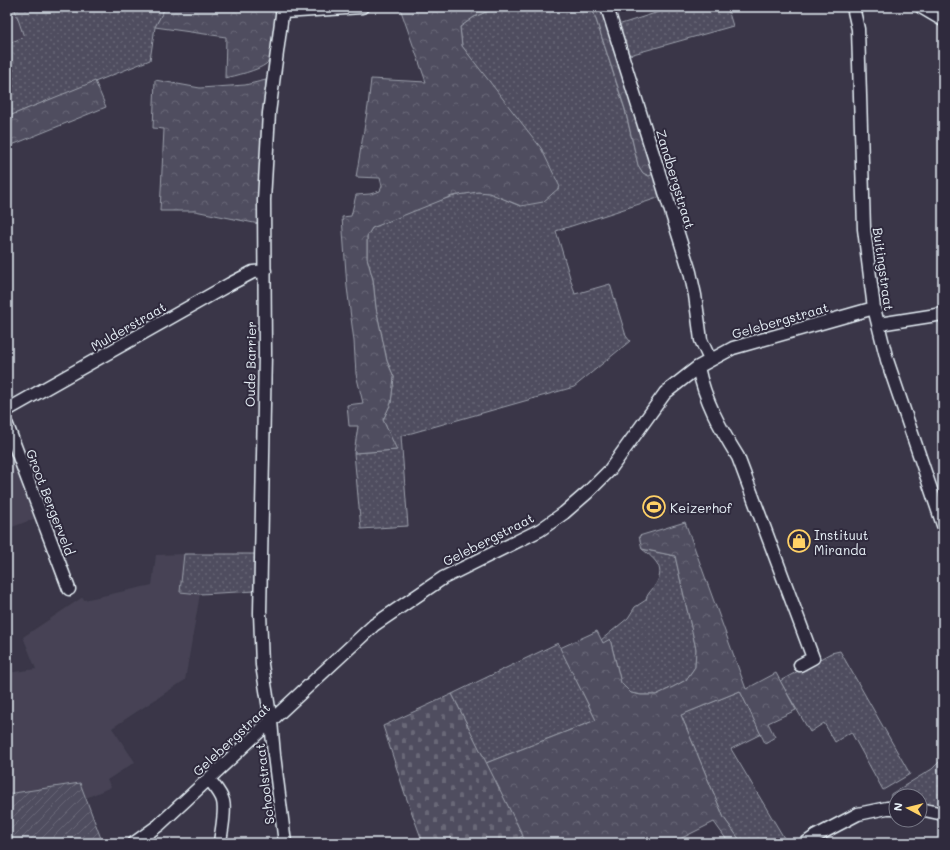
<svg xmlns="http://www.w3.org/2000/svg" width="950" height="850" font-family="Mali,sans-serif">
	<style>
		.built { fill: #464354 }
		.grass { fill: url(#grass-dots); stroke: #9ca0ac }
		.forest { fill: url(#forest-crowns); stroke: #9ca0ac }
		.cemetery { fill: url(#cemetery-stones); stroke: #9ca0ac }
		.garden { fill: url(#garden-furrows); stroke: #9ca0ac }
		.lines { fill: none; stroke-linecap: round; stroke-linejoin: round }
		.minor-casing { stroke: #e8f1f8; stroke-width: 15 }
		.minor { stroke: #2f2a3d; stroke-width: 12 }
		.labels { text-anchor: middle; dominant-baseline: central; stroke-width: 4; stroke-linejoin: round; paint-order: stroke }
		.street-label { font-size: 13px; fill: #e8f1f8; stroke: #2f2a3d }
		.poi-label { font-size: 13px; fill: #e8f1f8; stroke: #2f2a3d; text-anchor: start }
	</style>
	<defs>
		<pattern id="grass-dots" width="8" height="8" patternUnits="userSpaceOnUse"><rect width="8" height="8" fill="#504e5f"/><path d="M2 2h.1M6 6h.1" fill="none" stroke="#696877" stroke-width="1.8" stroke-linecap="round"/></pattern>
		<pattern id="forest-crowns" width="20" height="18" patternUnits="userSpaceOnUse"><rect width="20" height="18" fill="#504e5f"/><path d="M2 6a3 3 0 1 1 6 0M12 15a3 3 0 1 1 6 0" fill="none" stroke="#696877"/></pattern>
		<pattern id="cemetery-stones" width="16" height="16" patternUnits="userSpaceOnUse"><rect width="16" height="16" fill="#504e5f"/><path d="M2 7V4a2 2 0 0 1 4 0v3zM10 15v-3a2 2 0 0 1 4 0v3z" fill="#696877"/></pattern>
		<pattern id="garden-furrows" width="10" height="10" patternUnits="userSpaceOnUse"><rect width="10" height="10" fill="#504e5f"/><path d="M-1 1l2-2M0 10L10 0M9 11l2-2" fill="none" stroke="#696877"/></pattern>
	</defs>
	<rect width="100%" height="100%" fill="#3a3648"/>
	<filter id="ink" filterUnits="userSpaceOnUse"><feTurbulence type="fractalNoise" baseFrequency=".025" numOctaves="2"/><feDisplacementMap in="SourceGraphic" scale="8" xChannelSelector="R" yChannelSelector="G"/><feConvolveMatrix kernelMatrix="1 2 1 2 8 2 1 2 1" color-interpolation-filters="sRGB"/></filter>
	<g filter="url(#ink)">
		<path class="built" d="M 7,7 L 14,7 L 24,37 L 7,44 Z
			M 7,441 L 36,518 L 7,529 Z
			M 184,554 L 180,592 L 200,594 L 185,680 L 112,728 L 135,762 L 107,780 L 111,787 L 86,798 L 80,783 L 7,794 L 7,673 L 36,669 L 23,637 L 83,597 L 84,600 L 152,585 L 156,555 Z"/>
		<path class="grass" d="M 14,7 L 164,7 L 164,10 L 155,27 L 150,60 L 7,117 L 7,44 L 24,37 Z
			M 498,7 L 592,7 L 625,110 L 638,165 L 643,173 L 649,176 L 655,173 L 664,196 L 556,231 L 575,294 L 610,284 L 626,336 L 630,341 L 574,387 L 401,436 L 408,526 L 361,529 L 354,453 L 396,450 L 383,420 L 391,403 L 394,377 L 387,361 L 376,308 L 373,280 L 367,258 L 367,236 L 372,228 C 399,217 462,186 490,193 C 500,196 510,203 521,206 L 478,68 L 462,46 L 460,27 L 474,17 Z
			M 674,7 L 723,7 L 729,13 L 733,26 L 626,56 L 618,25 Z
			M 642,549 L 675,556 L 696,649 L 695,667 L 686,680 L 673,687 L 656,695 L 641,695 L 631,693 L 621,683 L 610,639 L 603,644 L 601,640 L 628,618 L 635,607 L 646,600 C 647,594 650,592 654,587 C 667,569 656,560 642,549 Z
			M 184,554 L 257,554 L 256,591 L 200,594 L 180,592 Z
			M 558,643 L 596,720 L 486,763 L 452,694 Z
			M 840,651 L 910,774 L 883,790 L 851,732 L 835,742 L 824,723 L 810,732 L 780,681 L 831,653 Z
			M 740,691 L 761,734 L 731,749 L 787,843 L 742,843 L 724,818 L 681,715 Z
			M 943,758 L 943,808 L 920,803 L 920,796 L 896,796 L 896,802 L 892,802 L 890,800 L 891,794 L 932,769 Z"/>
		<path class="forest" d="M 164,7 L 277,7 C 276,20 276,57 266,64 C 259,70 235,76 225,78 L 226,37 L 155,27 L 164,10 Z
			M 410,7 L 498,7 L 474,17 L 460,27 L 462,46 L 541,148 L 560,187 L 543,202 L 521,206 L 489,193 L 478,192 L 452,196 L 372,228 L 367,236 L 367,258 L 373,280 L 376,308 L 387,361 L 394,377 L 391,403 L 383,420 L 397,450 L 354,453 L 358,426 L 349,426 L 347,405 L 363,403 L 356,374 L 354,341 L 347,287 L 342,217 L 351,216 L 356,195 L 370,194 L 380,191 L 382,186 L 380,178 L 356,177 L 368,106 L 371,79 L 426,82 L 400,8 Z
			M 592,7 L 602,7 L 655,173 L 649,176 L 643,173 L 638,165 L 625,109 Z
			M 155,80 L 200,88 L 245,85 L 266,80 L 260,174 L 259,224 L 195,211 L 160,211 L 164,129 L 153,128 Z
			M 95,81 L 106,107 L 7,147 L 7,117 Z
			M 685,522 L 746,689 L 776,673 L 796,710 L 768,723 L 775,737 L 765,743 L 740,691 L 681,715 L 724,818 L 742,843 L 729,843 L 714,822 L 672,843 L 526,843 L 486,763 L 596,720 L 560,648 L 597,631 L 603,643 L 610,639 L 621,683 L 631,693 L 641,695 L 656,695 L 673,687 L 686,680 L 695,667 L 696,649 L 675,556 L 642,549 L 639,536 Z"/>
		<path class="cemetery" d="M 452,694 L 523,836 L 510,842 L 511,843 L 423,843 L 405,794 L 383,726 Z"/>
		<path class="garden" d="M 80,783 L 102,841 L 92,843 L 7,843 L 7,794 Z"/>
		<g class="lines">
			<g class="minor-casing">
				<path id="minor" d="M 283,7 L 269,113 L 264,200 L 265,353 L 260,613 L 262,665 L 271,721 L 274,755 L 285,843
					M 607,7 L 690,272 L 695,295 L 701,340 L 710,360
					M 853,7 L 858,29 L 864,229 L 874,308 L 887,360 L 943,525
					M 921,7 L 943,20
					M 283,12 L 362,7
					M 879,324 L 943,314
					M 698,367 C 705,401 720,428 738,457 L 813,658 L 800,665
					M 7,410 L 230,284 L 253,272 L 265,271
					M 7,425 L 69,589
					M 209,779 C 214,786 221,793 223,801 C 226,812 221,832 220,843
					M 920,809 L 943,814
					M 134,843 L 159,825 L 374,625 L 443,578 L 540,530 L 564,513 L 587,493 L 609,471 L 665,393 L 698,367 L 733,348 L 874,308
					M 806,843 L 816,836 L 858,814 L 887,808 L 896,808"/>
			</g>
			<use href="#minor" class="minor"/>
		</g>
	</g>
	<defs>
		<g id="stadium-ring" transform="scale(1.15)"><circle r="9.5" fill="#2f2a3d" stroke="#ffd166" stroke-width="1.5"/><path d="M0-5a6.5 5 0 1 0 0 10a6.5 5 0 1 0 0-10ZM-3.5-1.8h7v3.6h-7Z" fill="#ffd166"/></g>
		<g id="shop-ring" transform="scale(1.15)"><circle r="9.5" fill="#2f2a3d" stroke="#ffd166" stroke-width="1.5"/><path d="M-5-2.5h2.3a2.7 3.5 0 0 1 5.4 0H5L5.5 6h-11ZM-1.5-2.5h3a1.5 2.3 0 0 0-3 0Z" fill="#ffd166"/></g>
	</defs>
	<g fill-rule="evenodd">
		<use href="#stadium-ring" x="654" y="507"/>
		<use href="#shop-ring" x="799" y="541"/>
	</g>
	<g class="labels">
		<g class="street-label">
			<text transform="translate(676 179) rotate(73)">Zandbergstraat</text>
			<text transform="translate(884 269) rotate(82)">Buitingstraat</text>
			<text transform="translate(780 320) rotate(-16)">Gelebergstraat</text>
			<text transform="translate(128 326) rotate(-30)">Mulderstraat</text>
			<text transform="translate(250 364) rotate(-89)">Oude Barrier</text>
			<text transform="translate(51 502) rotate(69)">Groot Bergerveld</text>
			<text transform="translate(488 539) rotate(-27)">Gelebergstraat</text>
			<text transform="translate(231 739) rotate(-43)">Gelebergstraat</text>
			<text transform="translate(264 784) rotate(-97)">Schoolstraat</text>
		</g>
		<g class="poi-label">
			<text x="670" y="507">Keizerhof</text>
			<text x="814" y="534">Instituut<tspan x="814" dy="15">Miranda</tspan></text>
		</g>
	</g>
	<rect width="950" height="850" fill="none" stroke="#2f2a3d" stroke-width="24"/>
	<rect x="12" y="12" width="926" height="826" fill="none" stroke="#e8f1f8" stroke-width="1.5" filter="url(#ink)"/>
	<g transform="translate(908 808) rotate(277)"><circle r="19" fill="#2f2a3d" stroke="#797a88"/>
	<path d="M0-3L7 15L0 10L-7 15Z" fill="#ffd166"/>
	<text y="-6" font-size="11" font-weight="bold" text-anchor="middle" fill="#e8f1f8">N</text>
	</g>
</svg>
